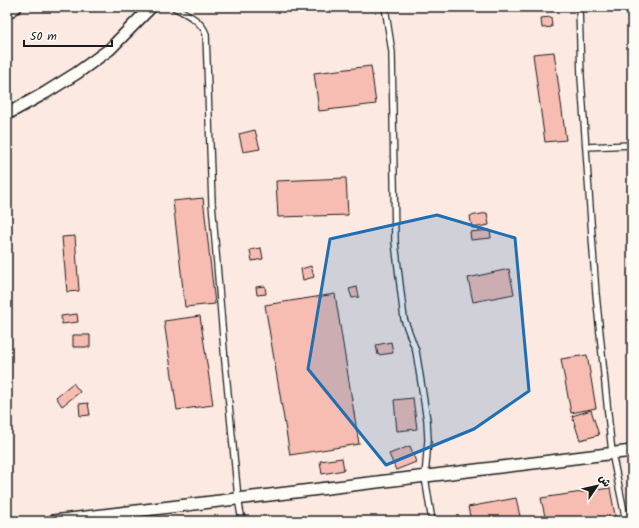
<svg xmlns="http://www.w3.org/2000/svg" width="639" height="528" font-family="Kalam,'Playpen Sans Arabic',sans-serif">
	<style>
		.building { fill: #f8bdb2; stroke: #1c1c1c }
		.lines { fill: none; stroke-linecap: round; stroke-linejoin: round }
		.service-casing { stroke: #1c1c1c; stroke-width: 8 }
		.minor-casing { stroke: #1c1c1c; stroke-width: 14 }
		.service { stroke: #fdfcf7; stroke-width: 5.5 }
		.minor { stroke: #fdfcf7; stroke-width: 11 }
		.marked { fill: #1f6fb2; fill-opacity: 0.2; stroke: #1f6fb2; stroke-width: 3; stroke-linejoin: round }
	</style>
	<rect width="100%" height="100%" fill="#fce9e2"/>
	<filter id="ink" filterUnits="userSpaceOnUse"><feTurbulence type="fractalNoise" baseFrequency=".025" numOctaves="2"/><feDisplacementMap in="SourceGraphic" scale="8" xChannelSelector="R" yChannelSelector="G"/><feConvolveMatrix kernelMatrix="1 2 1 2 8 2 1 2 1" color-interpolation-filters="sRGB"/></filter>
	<g filter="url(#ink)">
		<path class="building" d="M 551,17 L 552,27 L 542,28 L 541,18 Z
			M 554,52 L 566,140 L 545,142 L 533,54 Z
			M 371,66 L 376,104 L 319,111 L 314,73 Z
			M 255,130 L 260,149 L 243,152 L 239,134 Z
			M 346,178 L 348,215 L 278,217 L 276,181 Z
			M 203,198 L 215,304 L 185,307 L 173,201 Z
			M 487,213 L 489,225 L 472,228 L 470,216 Z
			M 490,230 L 491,238 L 471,240 L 470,232 Z
			M 75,236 L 79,291 L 67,292 L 62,237 Z
			M 261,248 L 263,259 L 252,261 L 250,250 Z
			M 311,266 L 314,277 L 303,280 L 301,269 Z
			M 509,269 L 514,294 L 473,302 L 468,278 Z
			M 265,286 L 266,294 L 257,295 L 256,287 Z
			M 357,287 L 359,297 L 352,298 L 349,289 Z
			M 335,294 L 359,444 L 290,455 L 265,305 Z
			M 77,314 L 78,322 L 62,324 L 61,316 Z
			M 200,316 L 213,405 L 177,410 L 164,321 Z
			M 632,334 L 632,349 L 629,335 Z
			M 73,335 L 90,335 L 90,347 L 73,347 Z
			M 391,342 L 393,353 L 378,355 L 376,345 Z
			M 587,355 L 596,408 L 571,413 L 561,359 Z
			M 73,383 L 80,392 L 62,406 L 56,397 Z
			M 413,398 L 417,429 L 397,431 L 394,400 Z
			M 88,403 L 90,415 L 80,416 L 79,404 Z
			M 591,410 L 599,435 L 580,440 L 572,416 Z
			M 410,446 L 416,462 L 396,470 L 389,454 Z
			M 342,458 L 344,470 L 322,474 L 320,461 Z
			M 610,488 L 616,521 L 546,521 L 541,498 Z
			M 516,498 L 521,521 L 471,521 L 468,507 Z"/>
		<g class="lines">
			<g class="service-casing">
				<path id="service" d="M 174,7 C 186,14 201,20 206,34 L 212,203 L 225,362 L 238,498 L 242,521
					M 385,7 L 392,52 L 395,242 L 404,319 L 416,351 L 427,420 L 428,440 L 425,477 L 432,521
					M 579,7 L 581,77 L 596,294 L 612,453 L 626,521
					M 586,147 L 632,145"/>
			</g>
			<g class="minor-casing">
				<path id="minor" d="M 7,13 L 16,7
					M 7,114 L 45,93 L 77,73 L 110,49 L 151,7
					M 53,521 C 246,497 439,476 632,451"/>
			</g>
			<use href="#service" class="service"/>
			<use href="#minor" class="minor"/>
		</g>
	</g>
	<path class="marked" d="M 437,215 L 515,238 L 529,391 L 474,429 L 386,465 L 308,369 L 330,239 Z"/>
	<rect width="639" height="528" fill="none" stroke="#fdfcf7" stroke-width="24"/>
	<rect x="12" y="12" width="615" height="504" fill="none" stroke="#1c1c1c" stroke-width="1.5" filter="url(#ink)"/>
	<g transform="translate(597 486) rotate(56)" stroke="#fdfcf7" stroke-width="3" paint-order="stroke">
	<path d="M0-3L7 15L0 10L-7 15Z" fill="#1c1c1c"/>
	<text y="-6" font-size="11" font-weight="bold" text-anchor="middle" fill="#1c1c1c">ش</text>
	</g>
	<path d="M24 40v6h88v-6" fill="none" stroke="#1c1c1c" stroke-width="2"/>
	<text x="30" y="40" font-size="12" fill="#1c1c1c" stroke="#fdfcf7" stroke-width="3" paint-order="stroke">50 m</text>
</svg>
